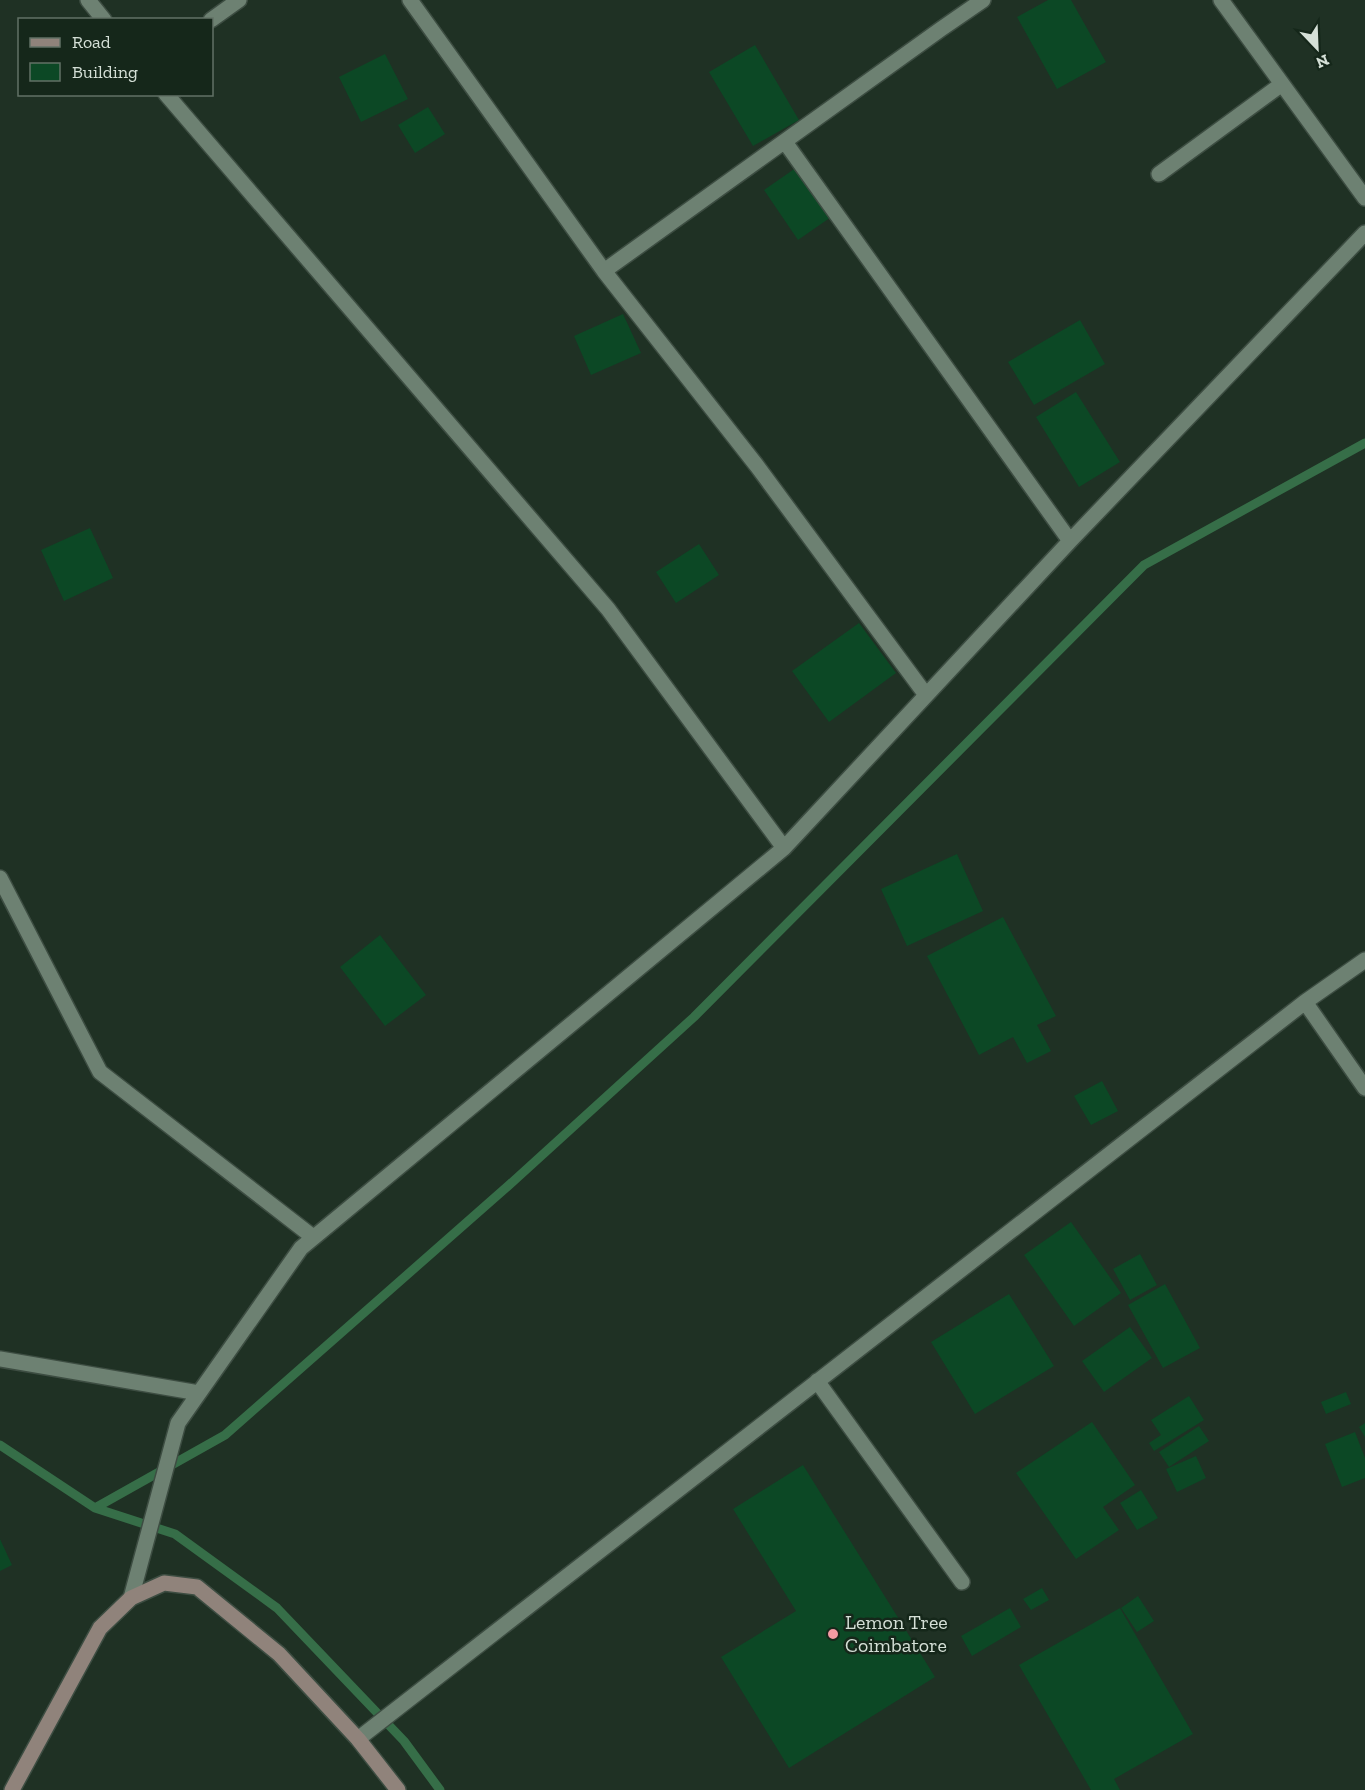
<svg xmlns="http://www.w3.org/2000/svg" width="1365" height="1790" font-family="'Zilla Slab',serif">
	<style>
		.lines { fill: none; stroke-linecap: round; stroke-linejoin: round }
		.stream { stroke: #366e48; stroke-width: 9 }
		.building { fill: #0c4825 }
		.street-casing { stroke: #3d4d42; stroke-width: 18 }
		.secondary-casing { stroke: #3d4d42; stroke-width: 18 }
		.street { stroke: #6d8172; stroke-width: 15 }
		.secondary { stroke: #90837b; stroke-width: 15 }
		.poi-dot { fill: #f49aa3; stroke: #15271a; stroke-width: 2 }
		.labels { text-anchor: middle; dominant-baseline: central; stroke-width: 5; stroke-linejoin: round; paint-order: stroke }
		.poi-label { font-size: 20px; fill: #d5e0d7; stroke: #15271a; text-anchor: start }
	</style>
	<rect width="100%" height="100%" fill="#1f3124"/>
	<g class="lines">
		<path class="stream" d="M 0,1445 L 95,1508 L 225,1435 L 508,1186 L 694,1017 L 1144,565 L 1365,443
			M 95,1508 L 175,1534 L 277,1608 L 404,1741 L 440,1790"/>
	</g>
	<path class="building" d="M 1048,0 L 1071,0 L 1106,62 L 1057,89 L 1017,17 Z
		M 755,45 L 799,120 L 753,146 L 709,72 Z
		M 385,54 L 408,99 L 361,122 L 339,77 Z
		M 428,107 L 445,134 L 415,153 L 398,125 Z
		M 800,165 L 834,215 L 798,240 L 764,190 Z
		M 623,314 L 641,353 L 591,375 L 574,336 Z
		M 1080,320 L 1105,364 L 1034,405 L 1008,362 Z
		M 1076,392 L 1120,462 L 1079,487 L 1036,417 Z
		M 90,528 L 113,578 L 64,601 L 41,550 Z
		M 699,544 L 719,575 L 676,603 L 656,572 Z
		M 859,623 L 896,673 L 829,722 L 792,671 Z
		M 957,854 L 983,911 L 907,946 L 881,889 Z
		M 1003,917 L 1056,1016 L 1037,1025 L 1051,1051 L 1027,1063 L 1013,1037 L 979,1055 L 927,956 Z
		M 380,935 L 426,995 L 385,1026 L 340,967 Z
		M 1102,1081 L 1118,1111 L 1091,1125 L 1074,1096 Z
		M 1071,1222 L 1121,1293 L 1074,1326 L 1024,1255 Z
		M 1140,1254 L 1157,1285 L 1130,1300 L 1113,1269 Z
		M 1165,1284 L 1200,1348 L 1163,1368 L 1128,1305 Z
		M 1009,1294 L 1054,1366 L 975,1414 L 931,1342 Z
		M 1130,1327 L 1152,1358 L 1104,1392 L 1082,1361 Z
		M 1346,1392 L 1351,1404 L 1326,1414 L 1321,1402 Z
		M 1189,1396 L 1204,1420 L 1154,1451 L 1149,1443 L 1161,1435 L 1151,1420 Z
		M 1092,1422 L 1135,1485 L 1103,1507 L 1119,1530 L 1076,1559 L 1016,1473 Z
		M 1365,1423 L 1365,1437 L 1359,1427 Z
		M 1199,1426 L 1209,1441 L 1169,1467 L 1159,1452 Z
		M 1355,1432 L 1365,1458 L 1365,1478 L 1342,1487 L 1325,1444 Z
		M 1196,1456 L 1206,1478 L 1177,1492 L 1166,1469 Z
		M 803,1465 L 935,1677 L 789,1768 L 721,1657 L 796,1611 L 733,1509 Z
		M 1141,1490 L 1158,1518 L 1137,1530 L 1120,1503 Z
		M 0,1539 L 12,1565 L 0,1571 Z
		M 1042,1588 L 1049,1600 L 1031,1610 L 1023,1599 Z
		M 1138,1596 L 1154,1621 L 1137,1632 L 1121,1608 Z
		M 1010,1608 L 1021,1627 L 972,1656 L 961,1636 Z
		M 1120,1608 L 1193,1734 L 1114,1779 L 1120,1790 L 1091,1790 L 1019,1665 Z"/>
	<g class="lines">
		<g class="street-casing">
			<path id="street" d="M 88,0 L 104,20
				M 410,0 L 604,271 L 757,466 L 926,695
				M 1221,0 L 1365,198
				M 211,20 L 239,0
				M 166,94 L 608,609 L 784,848
				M 785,142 L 1070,541
				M 1159,174 L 1282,84
				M 604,271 L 941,29 L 983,0
				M 0,878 L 100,1072 L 313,1237
				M 1305,1002 L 1365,1088
				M 0,1359 L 199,1393
				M 817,1381 L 962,1582
				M 131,1598 L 178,1423 L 301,1248 L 784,848 L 1070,541 L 1365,233
				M 358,1739 L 1305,1002 L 1365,960"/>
		</g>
		<g class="secondary-casing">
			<path id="secondary" d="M 12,1790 L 100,1628 L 131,1598 L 164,1583 L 197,1587 L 279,1654 L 358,1739 L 398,1790"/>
		</g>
		<use href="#street" class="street"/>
		<use href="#secondary" class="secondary"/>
	</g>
	<circle class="poi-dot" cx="833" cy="1634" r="6"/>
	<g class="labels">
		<g class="poi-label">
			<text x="845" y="1622">Lemon Tree<tspan x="845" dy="23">Coimbatore</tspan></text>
		</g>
	</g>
	<rect x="18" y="18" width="195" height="78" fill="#15271a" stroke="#627166" stroke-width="1.5"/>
	<rect x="30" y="38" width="30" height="9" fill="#90837b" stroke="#627166" stroke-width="1.5"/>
	<text x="72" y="48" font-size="18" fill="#d5e0d7">Road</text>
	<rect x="30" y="63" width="30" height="18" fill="#0c4825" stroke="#627166" stroke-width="1.5"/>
	<text x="72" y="78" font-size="18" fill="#d5e0d7">Building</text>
	<g transform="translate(1317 48) rotate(157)" stroke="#15271a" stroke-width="4.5" paint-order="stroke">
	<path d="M0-4.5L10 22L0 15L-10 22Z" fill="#d5e0d7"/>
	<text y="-9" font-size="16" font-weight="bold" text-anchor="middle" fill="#d5e0d7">N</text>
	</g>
</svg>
